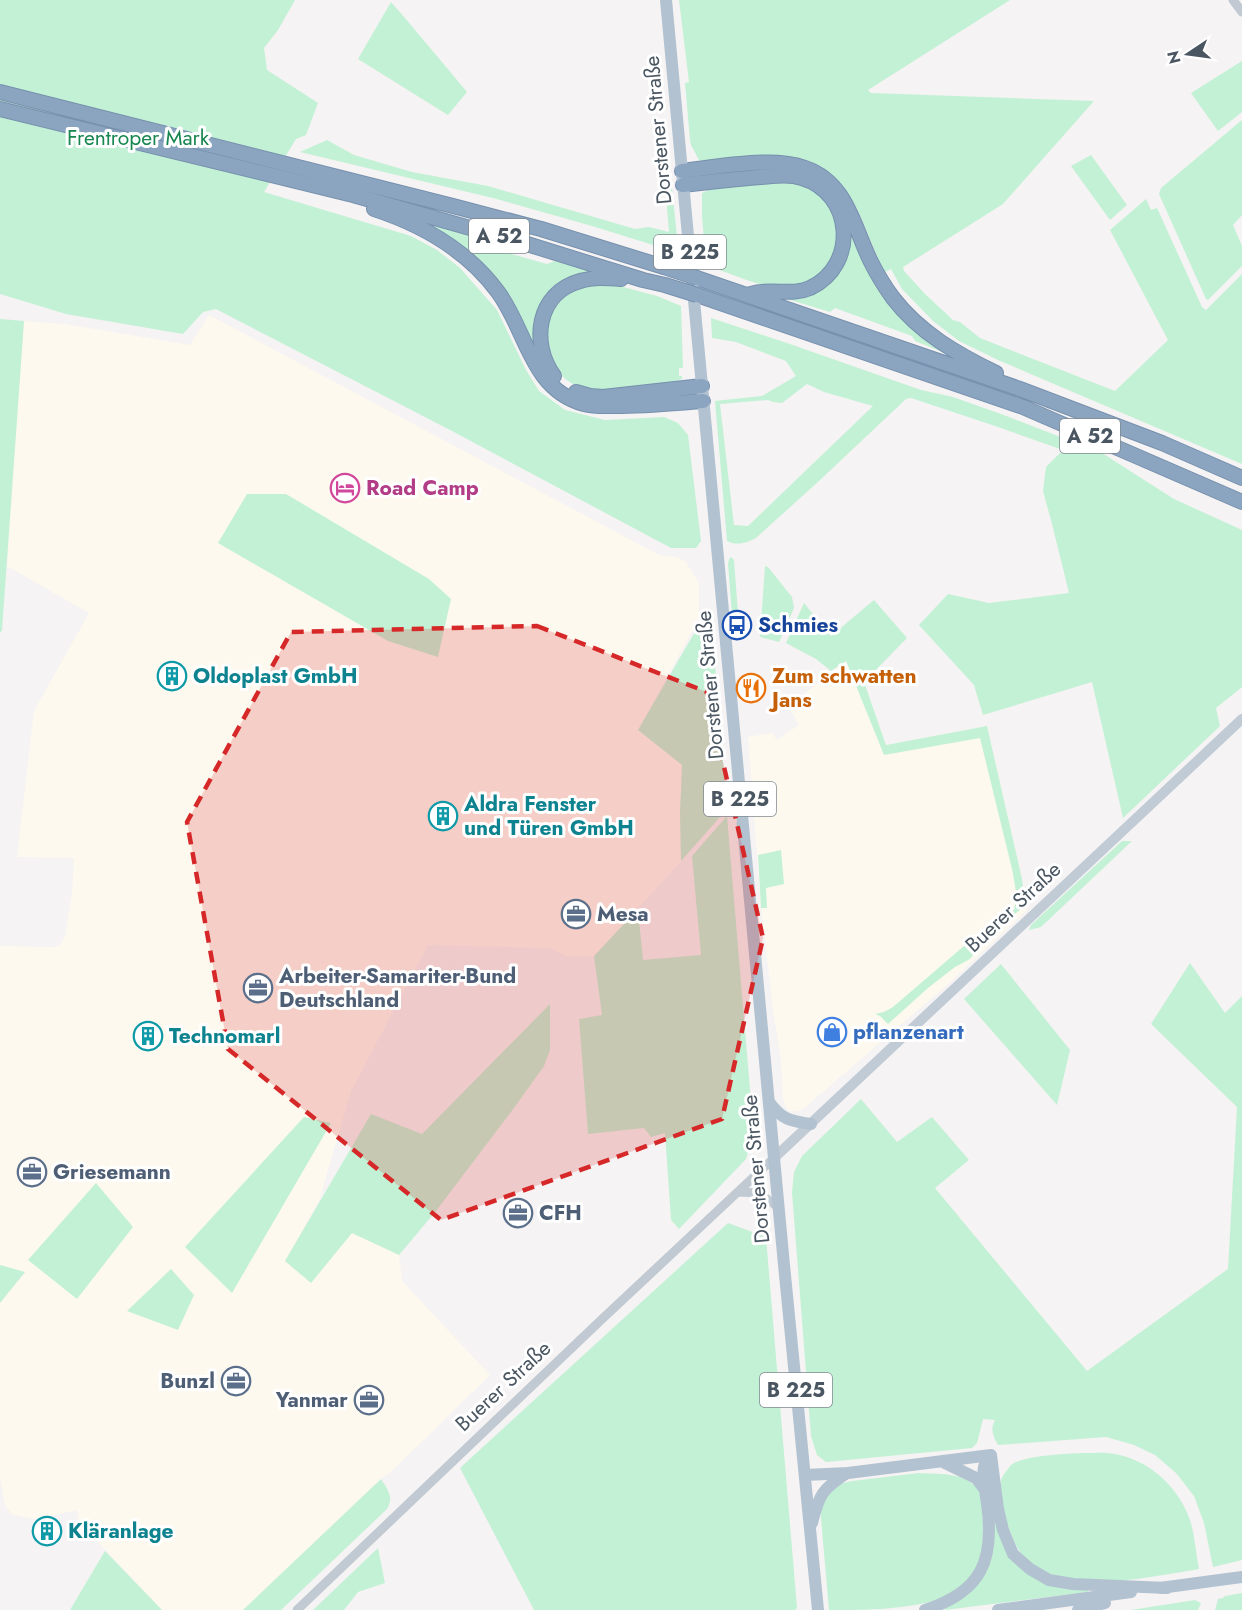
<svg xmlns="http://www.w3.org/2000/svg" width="1242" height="1610" font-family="Jost,sans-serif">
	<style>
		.commercial { fill: #fdf9ef }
		.green { fill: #c3f1d5; fill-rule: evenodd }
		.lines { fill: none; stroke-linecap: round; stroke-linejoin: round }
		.motorway-casing { stroke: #7690ad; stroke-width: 16 }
		.tertiary { stroke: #c1cad2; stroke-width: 9 }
		.secondary { stroke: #c1cbd6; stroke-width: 10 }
		.primary { stroke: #b3c2d1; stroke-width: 12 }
		.motorway { stroke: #8ba5c1; stroke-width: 14 }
		.motorway-bridge-casing { stroke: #7690ad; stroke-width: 16; stroke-linecap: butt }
		.motorway-bridge { stroke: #8ba5c1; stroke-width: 14 }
		.marked { fill: #d62828; fill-opacity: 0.2; stroke: #d62828; stroke-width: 4.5; stroke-dasharray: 12 8; stroke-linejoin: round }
		.labels { text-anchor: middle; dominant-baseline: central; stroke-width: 6; stroke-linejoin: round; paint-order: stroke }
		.shield { fill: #fff; stroke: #808990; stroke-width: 1.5 }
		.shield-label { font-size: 20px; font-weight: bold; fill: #4a5661 }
		.street-label { font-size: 21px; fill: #4a5661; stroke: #fff }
		.park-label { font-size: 21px; fill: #17864f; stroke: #fff }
		.hotel-label { font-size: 21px; font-weight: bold; fill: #b23c85; stroke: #fff; text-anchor: start }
		.transit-label { font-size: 21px; font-weight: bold; fill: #164399; stroke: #fff; text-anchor: start }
		.culture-label { font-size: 21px; font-weight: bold; fill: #0d838f; stroke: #fff; text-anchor: start }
		.food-label { font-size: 21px; font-weight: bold; fill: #c56008; stroke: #fff; text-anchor: start }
		.service-label { font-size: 21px; font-weight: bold; fill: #4e5e75; stroke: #fff; text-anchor: start }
		.shop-label { font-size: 21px; font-weight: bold; fill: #366cbe; stroke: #fff; text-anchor: start }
	</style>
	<rect width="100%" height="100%" fill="#f5f3f3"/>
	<path class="commercial" d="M 209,315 L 661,556 L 677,557 L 686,562 L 699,583 L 699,618 L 638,730 L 682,765 L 680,813 L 681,861 L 594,956 L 566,956 L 550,948 L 428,945 L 351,1091 L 319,1201 L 285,1261 L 311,1283 L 352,1233 L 399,1255 L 402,1281 L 490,1375 L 395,1468 L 381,1479 L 243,1610 L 162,1610 L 79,1522 L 77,1510 L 35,1519 L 13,1515 L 5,1506 L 0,1478 L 0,1303 L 25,1273 L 0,1265 L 0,946 L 56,947 L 61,944 L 65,936 L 72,894 L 74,858 L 17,857 L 34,711 L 89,613 L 7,566 L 24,321 L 65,324 L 190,345 Z
		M 846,660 L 864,682 L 886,745 L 987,726 L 1022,879 L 1027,910 L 948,984 L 803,1109 L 796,1111 L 789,1111 L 785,1106 L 783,1098 L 781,1061 L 773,1009 L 761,908 L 748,737 L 772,733 L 777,740 L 799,725 L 789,708 L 791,705 Z"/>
	<path class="green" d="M 0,0 L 295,0 L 278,30 L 264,48 L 267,70 L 318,103 L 306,135 L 296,139 L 264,192 L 411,236 L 437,250 L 460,268 L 497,310 L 526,370 L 539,391 L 565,410 L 605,420 L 664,417 L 678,423 L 688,435 L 701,541 L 696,548 L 671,548 L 452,431 L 216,309 L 203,312 L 183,334 L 66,314 L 0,294 Z
		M 679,0 L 1010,0 L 868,90 L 871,93 L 1094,101 L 1003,204 L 903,267 L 904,271 L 925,294 L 953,320 L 960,322 L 980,338 L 1115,391 L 1168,340 L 1110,230 L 1146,199 L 1151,210 L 1157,208 L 1202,307 L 1206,310 L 1242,274 L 1242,464 L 998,360 L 959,341 L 933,321 L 902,289 L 891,269 L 885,272 C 871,247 864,218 848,193 C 816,143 749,156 700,162 L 691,145 L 690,140 L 685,83 L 689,82 Z
		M 391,2 L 405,18 L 467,92 L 448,115 L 358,59 Z
		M 1242,61 L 1242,112 L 1218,131 L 1191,93 Z
		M 1242,120 L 1242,215 L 1233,225 L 1242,246 L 1242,266 L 1208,300 L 1206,299 L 1159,194 L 1161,188 Z
		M 327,140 L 354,155 L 412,172 L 488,186 L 635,229 L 649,227 L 669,232 L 665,184 L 672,188 L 679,256 L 672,253 L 671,245 L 666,249 L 592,226 L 493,198 L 300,152 Z
		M 1091,155 L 1127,205 L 1110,220 L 1071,166 Z
		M 771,182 C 779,182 787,181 795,182 C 800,182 806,187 811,189 C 851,211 844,274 799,286 C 773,293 743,278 719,270 L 718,267 L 706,262 L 705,264 L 702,263 L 704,241 L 702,216 L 702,193 C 717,184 754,184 771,182 Z
		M 848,224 L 870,269 L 950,355 L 915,341 L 912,336 L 835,308 L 830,312 L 784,298 L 817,290 Z
		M 432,225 L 473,237 L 476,244 L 547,264 L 555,261 L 599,273 L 555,292 L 540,358 L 517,315 L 430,229 Z
		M 612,284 L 657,296 L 681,306 L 683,368 L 679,368 L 679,376 L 682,376 L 682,379 C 671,383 661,383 650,384 C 626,388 596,396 573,384 C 536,363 539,307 576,289 C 587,283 600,285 612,284 Z
		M 711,318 L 787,343 L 921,390 L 953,397 L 1001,414 L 1102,453 L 1174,499 L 1242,530 L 1242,687 L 1216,708 L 1220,726 L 1123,818 L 1092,682 L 983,715 L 974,685 L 919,625 L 948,594 L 989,603 L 1069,593 L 1052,524 L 1043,491 L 1046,467 L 1063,450 L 995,426 L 911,398 L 906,399 L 819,481 L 757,537 C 748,543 737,546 727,541 L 715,401 L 762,396 L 796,376 L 786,361 L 736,342 L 712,338 ZM 807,384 L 824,392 L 873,406 L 748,526 L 734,525 L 720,404 L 768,400 L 773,402 L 782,403 Z
		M 0,319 L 24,321 L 2,630 L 0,633 Z
		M 247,494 L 286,494 L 429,579 L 451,599 L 438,657 L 388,641 L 218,543 Z
		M 731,557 L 734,560 L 740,640 L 737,640 L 735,621 L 732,614 L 728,564 L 729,559 Z
		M 765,566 L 768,567 L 792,597 L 794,608 L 779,642 L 760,637 Z
		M 874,600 L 907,638 L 864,682 L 886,745 L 987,726 L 1022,879 L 1025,903 L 1020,910 L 999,926 L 988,926 L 1014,910 L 1017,897 L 1012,869 L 980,738 L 884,755 L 846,661 L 831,671 L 816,659 L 786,643 L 804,603 L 831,636 Z
		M 707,611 L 711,618 L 727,809 L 681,861 L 680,813 L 682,765 L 638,730 Z
		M 727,816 L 753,1125 L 751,1140 L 746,1159 L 679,1229 L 671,1220 L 665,1133 L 651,1137 L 644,1128 L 588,1134 L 579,1019 L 602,1015 L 594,956 L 638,909 L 643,960 L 701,955 L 692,856 Z
		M 1122,841 L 1132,841 L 1041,927 L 1029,930 L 1031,925 Z
		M 781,850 L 784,884 L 766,888 L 767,908 L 761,908 L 758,855 Z
		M 978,937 L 976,951 L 970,959 L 955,967 L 928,988 L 888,1024 L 880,1016 L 875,1014 L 884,1012 L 893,1007 L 971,940 Z
		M 1190,963 L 1225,1013 L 1242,996 L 1242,1560 L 1213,1567 L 1204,1523 L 1194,1496 L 1176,1473 L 1155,1455 L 1134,1445 L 1106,1437 L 998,1445 C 993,1436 990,1429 995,1420 L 983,1419 L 977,1443 L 972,1448 L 826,1462 L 817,1455 L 811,1436 L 792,1192 L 794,1172 L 802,1156 L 861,1099 L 897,1142 L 932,1117 L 969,1160 L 935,1188 L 1087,1371 L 1228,1269 L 1237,1107 L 1151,1024 Z
		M 1001,964 L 1070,1050 L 1057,1105 L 964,999 Z
		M 550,1004 L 550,1050 L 544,1066 L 514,1108 L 436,1211 L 399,1255 L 352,1233 L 311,1283 L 285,1261 L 371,1114 L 422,1134 Z
		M 304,1117 L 331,1123 L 232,1293 L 185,1247 Z
		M 96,1183 L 133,1227 L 77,1299 L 28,1260 Z
		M 728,1223 L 766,1237 L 797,1608 L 795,1610 L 534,1610 L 460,1468 Z
		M 0,1265 L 25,1272 L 0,1303 Z
		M 171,1269 L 194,1295 L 178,1330 L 127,1311 Z
		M 1083,1453 C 1093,1453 1105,1452 1115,1454 C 1151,1461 1180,1488 1191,1523 C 1195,1538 1196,1554 1199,1569 C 1156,1576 1093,1590 1050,1575 C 1040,1571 1028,1562 1021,1553 C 1011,1541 996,1495 1001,1480 C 1003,1475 1008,1469 1011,1465 C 1024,1455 1066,1454 1083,1453 Z
		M 919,1473 C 937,1474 962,1472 976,1487 C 982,1493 982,1504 982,1513 C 983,1523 985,1535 985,1545 C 983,1568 962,1589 943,1598 C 908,1610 866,1610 829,1610 L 820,1507 L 835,1485 L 852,1481 Z
		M 381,1479 C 388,1490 394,1497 387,1509 L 281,1610 L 243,1610 Z
		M 993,1513 L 1016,1563 L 1088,1590 L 1088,1592 L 945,1610 L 945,1607 L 978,1582 Z
		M 378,1548 L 385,1583 L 358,1592 L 344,1610 L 313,1610 Z
		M 105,1551 L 162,1610 L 70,1610 Z
		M 1242,1593 L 1242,1610 L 1215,1610 L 1218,1599 L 1223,1598 L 1225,1596 Z
		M 1195,1600 L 1201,1603 L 1198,1610 L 1131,1610 Z"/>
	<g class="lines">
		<g class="motorway-casing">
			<path id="motorway" d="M 0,92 L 453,206 L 541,229 L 664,267
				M 0,109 L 353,195 L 527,244 L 643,280 L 665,285
				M 682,171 C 717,167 772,156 805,168 C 847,182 854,228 871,262 C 877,274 885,287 893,298 C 920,333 957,354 996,373
				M 683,185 C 709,182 735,179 761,177 C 775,176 788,174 802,178 C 853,193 859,265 810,288 C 794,295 778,290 761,292 C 756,292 752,294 747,295
				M 374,209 C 423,225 467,250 498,292 C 527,331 530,389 584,404 C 595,407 606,406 616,406 C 645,406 675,403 703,401
				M 697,278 L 1020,389 L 1162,443 L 1242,478
				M 697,295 L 1023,407 L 1242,502
				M 554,376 C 530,343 537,293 580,281 C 593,277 607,278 621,279
				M 576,392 L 590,396 L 603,397 L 702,386"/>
		</g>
		<path class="tertiary" d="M 1233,0 L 1242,12
			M 738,1192 L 759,1193 L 779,1208
			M 297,1610 L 600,1321 L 774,1158"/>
		<path class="secondary" d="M 774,1158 L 1242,719"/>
		<path class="primary" d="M 666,0 L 784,1265 L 818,1610
			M 769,1102 C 782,1120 791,1121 811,1124
			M 991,1455 L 998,1509 L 1003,1530 L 1013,1554 L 1030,1569 L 1049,1580 L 1073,1584 L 1167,1588
			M 943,1462 L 976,1478 L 986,1491
			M 805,1475 L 848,1473 L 991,1455
			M 812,1523 C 819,1495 822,1489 847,1473
			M 1160,1588 L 1242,1577
			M 925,1610 C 981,1592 995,1561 987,1504 C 986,1494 982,1477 984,1467 C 985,1463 989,1459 991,1455
			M 998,1610 L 1131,1592
			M 1078,1610 L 1105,1603"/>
		<use href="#motorway" class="motorway"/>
		<g class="motorway-bridge-casing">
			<path id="motorway-bridge" d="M 664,267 L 697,278
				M 665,285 L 697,295"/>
		</g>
		<use href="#motorway-bridge" class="motorway-bridge"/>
	</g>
	<path class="marked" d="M 537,626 L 707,692 L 763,938 L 722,1119 L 441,1220 L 228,1049 L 187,822 L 291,632 Z"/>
	<defs>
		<g id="hotel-ring" transform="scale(1.5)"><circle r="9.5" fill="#fff" stroke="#d1479c" stroke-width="1.5"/><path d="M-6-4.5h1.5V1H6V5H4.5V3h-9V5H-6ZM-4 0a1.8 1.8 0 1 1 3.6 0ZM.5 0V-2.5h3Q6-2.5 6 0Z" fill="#d1479c"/></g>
		<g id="bus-ring" transform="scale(1.5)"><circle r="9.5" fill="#fff" stroke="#1a4fb4" stroke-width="1.5"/><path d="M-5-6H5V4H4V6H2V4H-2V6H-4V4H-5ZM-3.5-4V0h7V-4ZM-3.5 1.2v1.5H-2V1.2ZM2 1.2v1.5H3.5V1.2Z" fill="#1a4fb4"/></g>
		<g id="building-ring" transform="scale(1.5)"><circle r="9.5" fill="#fff" stroke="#0f9aa8" stroke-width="1.5"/><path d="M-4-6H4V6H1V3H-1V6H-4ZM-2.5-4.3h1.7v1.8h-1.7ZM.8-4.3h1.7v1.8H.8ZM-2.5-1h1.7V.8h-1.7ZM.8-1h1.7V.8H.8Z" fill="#0f9aa8"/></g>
		<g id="restaurant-ring" transform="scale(1.5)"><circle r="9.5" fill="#fff" stroke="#e8710a" stroke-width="1.5"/><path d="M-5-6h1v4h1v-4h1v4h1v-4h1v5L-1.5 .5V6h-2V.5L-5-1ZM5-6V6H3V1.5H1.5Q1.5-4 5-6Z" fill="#e8710a"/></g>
		<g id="office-ring" transform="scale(1.5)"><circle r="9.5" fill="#fff" stroke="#5c6f8a" stroke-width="1.5"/><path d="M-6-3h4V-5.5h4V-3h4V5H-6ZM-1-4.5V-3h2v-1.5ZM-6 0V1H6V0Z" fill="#5c6f8a"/></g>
		<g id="shop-ring" transform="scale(1.5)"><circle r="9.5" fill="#fff" stroke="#3f7fe0" stroke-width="1.5"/><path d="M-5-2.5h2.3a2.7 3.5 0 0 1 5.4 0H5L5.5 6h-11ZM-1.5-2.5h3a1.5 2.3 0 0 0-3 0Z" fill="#3f7fe0"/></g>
	</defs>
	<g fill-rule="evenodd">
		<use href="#hotel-ring" x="345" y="488"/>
		<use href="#bus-ring" x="737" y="625"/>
		<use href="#building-ring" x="172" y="676"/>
		<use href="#restaurant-ring" x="751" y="688"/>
		<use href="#building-ring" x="443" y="816"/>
		<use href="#office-ring" x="576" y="914"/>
		<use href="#office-ring" x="258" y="988"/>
		<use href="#shop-ring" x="832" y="1032"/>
		<use href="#building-ring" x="148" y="1036"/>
		<use href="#office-ring" x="32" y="1172"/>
		<use href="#office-ring" x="518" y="1213"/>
		<use href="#office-ring" x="236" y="1381"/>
		<use href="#office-ring" x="369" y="1400"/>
		<use href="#building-ring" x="47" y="1531"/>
	</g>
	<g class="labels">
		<g class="shield">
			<rect x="469" y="219" width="60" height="34" rx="4.5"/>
			<rect x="654" y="235" width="72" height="34" rx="4.5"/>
			<rect x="1060" y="419" width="60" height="34" rx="4.5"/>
			<rect x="704" y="782" width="72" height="34" rx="4.5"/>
			<rect x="760" y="1373" width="72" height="34" rx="4.5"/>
		</g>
		<g class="shield-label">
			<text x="499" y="236">A 52</text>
			<text x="690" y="252">B 225</text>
			<text x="1090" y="436">A 52</text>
			<text x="740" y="799">B 225</text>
			<text x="796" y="1390">B 225</text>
		</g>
		<g class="street-label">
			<text transform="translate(658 130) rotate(-95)">Dorstener Straße</text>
			<text transform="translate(710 685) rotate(-95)">Dorstener Straße</text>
			<text transform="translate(1013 907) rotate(-43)">Buerer Straße</text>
			<text transform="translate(756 1169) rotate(-95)">Dorstener Straße</text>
			<text transform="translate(503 1386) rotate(-43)">Buerer Straße</text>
		</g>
		<g class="park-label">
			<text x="138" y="138">Frentroper Mark</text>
		</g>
		<g class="hotel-label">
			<text x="366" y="488">Road Camp</text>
		</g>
		<g class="transit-label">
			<text x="758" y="625">Schmies</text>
		</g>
		<g class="culture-label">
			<text x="193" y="676">Oldoplast GmbH</text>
			<text x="464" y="804">Aldra Fenster<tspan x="464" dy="24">und Türen GmbH</tspan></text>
			<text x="169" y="1036">Technomarl</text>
			<text x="68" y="1531">Kläranlage</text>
		</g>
		<g class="food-label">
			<text x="772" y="676">Zum schwatten<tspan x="772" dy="24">Jans</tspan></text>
		</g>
		<g class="service-label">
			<text x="597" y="914">Mesa</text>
			<text x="279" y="976">Arbeiter-Samariter-Bund<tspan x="279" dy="24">Deutschland</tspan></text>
			<text x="53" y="1172">Griesemann</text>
			<text x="539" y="1213">CFH</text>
			<text x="215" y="1381" text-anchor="end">Bunzl</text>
			<text x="348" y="1400" text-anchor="end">Yanmar</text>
		</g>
		<g class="shop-label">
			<text x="853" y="1032">pflanzenart</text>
		</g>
	</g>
	<g transform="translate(1188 54) rotate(257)" stroke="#ffffff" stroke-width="4.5" paint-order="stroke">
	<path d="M0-4.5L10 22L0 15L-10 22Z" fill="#4a5661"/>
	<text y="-9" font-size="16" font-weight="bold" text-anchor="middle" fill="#4a5661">N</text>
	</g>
</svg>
